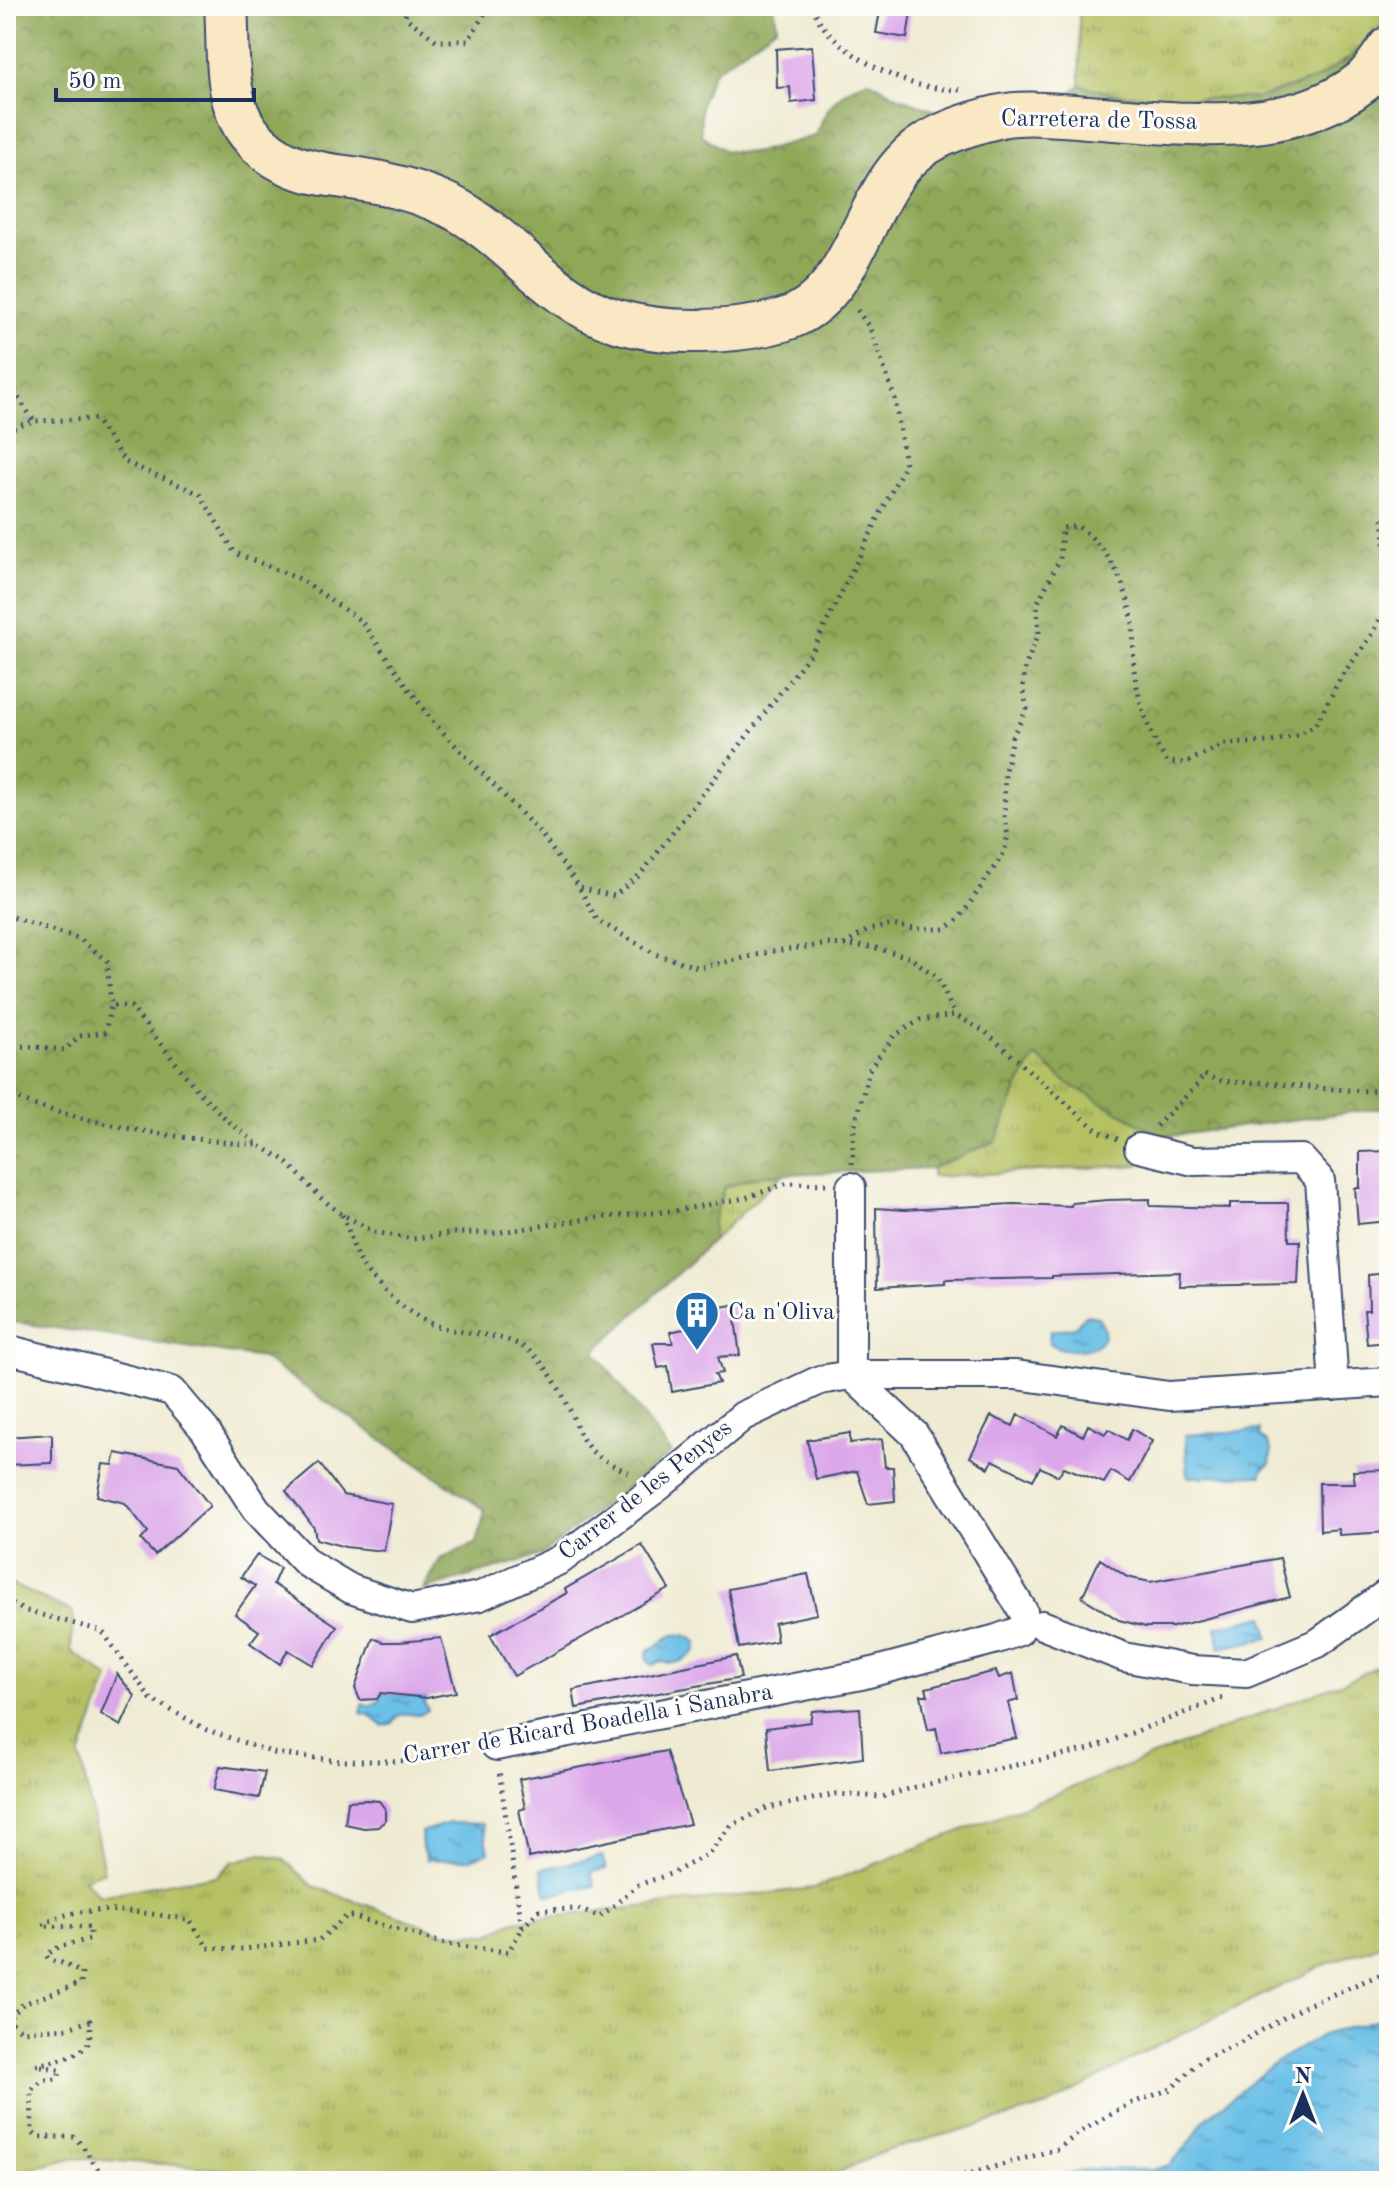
<svg xmlns="http://www.w3.org/2000/svg" width="1395" height="2187" font-family="'Old Standard TT',serif">
	<style>
		.grass { fill: url(#grass-tufts); stroke: #687860; stroke-width: 2 }
		.forest { fill: url(#forest-crowns); stroke: #566b5c; stroke-width: 2 }
		.sand { fill: url(#sand-dots); stroke: #84847e; stroke-width: 2 }
		.water { fill: url(#water-ripples); stroke: #4378a2; stroke-width: 2 }
		.building { fill: #dba7ea }
		.lines { fill: none; stroke-linecap: round; stroke-linejoin: round }
		.street-casing { stroke: #3b4b70; stroke-width: 32 }
		.secondary-casing { stroke: #3b4b70; stroke-width: 46 }
		.path { stroke: #3b4b70; stroke-width: 5; stroke-dasharray: 2 6; stroke-linecap: butt }
		.street { stroke: #fff; stroke-width: 28 }
		.secondary { stroke: #fae7c3; stroke-width: 42 }
		.labels { text-anchor: middle; dominant-baseline: central; stroke-width: 6; stroke-linejoin: round; paint-order: stroke }
		.street-label { font-size: 24px; fill: #1b2f5e; stroke: #fdfcf7 }
		.poi-label { font-size: 24px; fill: #1b2f5e; stroke: #fdfcf7; text-anchor: start }
	</style>
	<defs>
		<pattern id="grass-tufts" width="24" height="20" patternUnits="userSpaceOnUse" patternTransform="scale(2)"><rect width="24" height="20" fill="#b5c163"/><path d="M3 7l-1-3M5 7V3M7 7l1-3M15 17l-1-3M17 17v-4M19 17l1-3" fill="none" stroke="#929d55"/></pattern>
		<pattern id="forest-crowns" width="20" height="18" patternUnits="userSpaceOnUse" patternTransform="scale(2)"><rect width="20" height="18" fill="#90a759"/><path d="M2 6a3 3 0 1 1 6 0M12 15a3 3 0 1 1 6 0" fill="none" stroke="#75884d"/></pattern>
		<pattern id="sand-dots" width="8" height="8" patternUnits="userSpaceOnUse" patternTransform="scale(2)"><rect width="8" height="8" fill="#eeda9e"/><path d="M2 2h.1M6 6h.1" fill="none" stroke="#ccbb8a" stroke-width="1.8" stroke-linecap="round"/></pattern>
		<pattern id="water-ripples" width="26" height="14" patternUnits="userSpaceOnUse" patternTransform="scale(2)"><rect width="26" height="14" fill="#6bc0e7"/><path d="M2 4q2-2 4 0t4 0M15 11q2-2 4 0t4 0" fill="none" stroke="#579cbe"/></pattern>
	</defs>
	<rect width="100%" height="100%" fill="#fdfcf7"/>
	<filter id="ink" filterUnits="userSpaceOnUse"><feTurbulence type="fractalNoise" baseFrequency=".0125" numOctaves="2"/><feDisplacementMap in="SourceGraphic" scale="16" xChannelSelector="R" yChannelSelector="G"/><feConvolveMatrix kernelMatrix="1 2 1 2 8 2 1 2 1" color-interpolation-filters="sRGB"/></filter>
	<filter id="wash" filterUnits="userSpaceOnUse"><feTurbulence type="fractalNoise" baseFrequency=".006" numOctaves="4" result="noise"/><feDisplacementMap in="SourceGraphic" scale="32" xChannelSelector="R" yChannelSelector="G"/><feGaussianBlur stdDeviation="1.8" result="paint"/><feColorMatrix in="noise" values="0 0 0 0 0 0 0 0 0 0 0 0 0 0 0 0 0 1.4 0 .05"/><feComposite in="paint" operator="in"/></filter>
	<g filter="url(#wash)">
		<rect width="100%" height="100%" fill="#efebd3"/>
		<path class="grass" d="M 1079,6 L 1385,6 L 1381,28 L 1352,56 L 1316,79 L 1257,98 L 1172,98 L 1114,94 L 1080,85 Z
			M 1036,1056 L 1066,1082 L 1163,1137 L 1139,1165 L 932,1177 L 932,1168 L 996,1141 L 1019,1085 Z
			M 783,1174 L 713,1240 L 713,1222 L 724,1188 L 763,1175 Z
			M 6,1582 L 73,1612 L 71,1651 L 109,1678 L 80,1756 L 104,1871 L 83,1879 L 100,1896 L 184,1880 L 216,1877 L 232,1862 L 262,1854 L 283,1859 L 313,1886 L 445,1933 L 489,1934 L 514,1921 L 814,1888 L 1356,1677 L 1389,1660 L 1389,1942 L 1331,1962 L 1148,2050 L 1048,2106 L 885,2151 L 819,2181 L 310,2181 L 194,2166 L 72,2158 L 6,2175 Z"/>
		<path class="forest" d="M 6,6 L 774,6 L 777,26 L 713,72 L 701,104 L 701,135 L 725,151 L 753,153 L 815,136 C 827,106 837,92 868,80 L 899,97 L 941,113 L 1064,97 L 1080,85 L 1114,94 L 1172,98 L 1257,98 L 1316,79 L 1352,56 L 1381,28 L 1385,6 L 1389,6 L 1389,1107 L 1163,1137 L 1066,1082 L 1036,1056 L 1019,1085 L 996,1141 L 932,1168 L 763,1175 L 724,1187 L 713,1222 L 713,1240 L 595,1351 L 671,1453 L 541,1555 L 423,1590 L 441,1558 L 477,1543 L 485,1510 L 262,1358 L 6,1321 Z"/>
		<path class="sand" d="M 140,2176 L 186,2176 L 189,2181 L 113,2181 Z"/>
		<path class="water" d="M 1085,1315 L 1098,1317 C 1123,1351 1066,1358 1049,1342 L 1050,1331 L 1075,1327 Z
			M 1260,1430 L 1260,1437 C 1272,1443 1272,1451 1270,1464 L 1262,1470 L 1262,1475 L 1188,1477 L 1185,1435 Z
			M 1264,1616 L 1269,1638 L 1220,1648 L 1216,1627 Z
			M 673,1635 C 683,1634 688,1635 697,1642 L 696,1650 C 686,1661 676,1666 661,1661 L 652,1665 L 646,1659 L 648,1650 C 660,1646 662,1640 673,1635 Z
			M 381,1693 L 427,1698 L 424,1703 L 428,1710 L 420,1715 C 409,1715 400,1709 393,1723 L 383,1726 L 369,1715 L 361,1713 L 363,1704 L 369,1706 L 380,1701 Z
			M 449,1823 L 483,1824 L 489,1852 L 470,1859 L 427,1860 L 422,1848 L 421,1832 Z
			M 602,1856 L 606,1869 L 591,1872 L 595,1886 L 547,1895 L 541,1869 Z
			M 1389,2016 L 1389,2181 L 1043,2181 L 1087,2169 L 1153,2170 L 1170,2165 L 1192,2140 L 1204,2120 L 1276,2062 L 1322,2035 Z"/>
		<g id="blocks">
			<path class="building" d="M 881,6 L 912,6 L 907,38 L 876,33 Z
				M 812,46 L 816,100 L 791,103 L 790,87 L 777,88 L 776,49 Z
				M 1389,1151 L 1389,1221 L 1358,1224 L 1355,1188 L 1360,1188 L 1360,1152 Z
				M 1150,1199 L 1150,1206 L 1230,1208 L 1230,1203 L 1288,1203 L 1289,1241 L 1300,1241 L 1298,1284 L 1179,1286 L 1180,1272 L 1052,1276 L 1052,1278 L 945,1280 L 945,1284 L 877,1288 L 876,1208 L 904,1210 L 1013,1204 L 1071,1206 L 1072,1203 L 1108,1200 Z
				M 1389,1273 L 1389,1342 L 1367,1344 L 1364,1310 L 1369,1310 L 1368,1275 Z
				M 733,1305 L 740,1355 L 718,1357 L 723,1373 L 715,1374 L 719,1383 L 672,1392 L 668,1366 L 658,1368 L 653,1343 L 673,1343 L 670,1332 L 688,1328 L 682,1313 Z
				M 1018,1414 L 1057,1436 L 1063,1425 L 1083,1436 L 1088,1425 L 1105,1434 L 1108,1429 L 1127,1440 L 1132,1429 L 1152,1441 L 1130,1482 L 1111,1471 L 1104,1483 L 1064,1467 L 1058,1476 L 1040,1467 L 1033,1480 L 993,1460 L 989,1468 L 970,1457 L 991,1416 L 1013,1426 Z
				M 850,1433 L 850,1443 L 882,1439 L 885,1467 L 893,1467 L 895,1501 L 868,1504 L 857,1471 L 816,1479 L 807,1440 Z
				M 52,1434 L 52,1463 L 6,1465 L 6,1437 Z
				M 116,1453 L 178,1465 L 210,1506 L 155,1555 L 141,1540 L 148,1532 L 125,1503 L 97,1496 L 103,1464 L 113,1465 Z
				M 319,1463 L 343,1495 L 392,1504 L 384,1551 L 345,1547 L 316,1539 L 314,1528 L 286,1491 Z
				M 1389,1470 L 1389,1532 L 1339,1535 L 1339,1529 L 1320,1531 L 1319,1483 L 1355,1483 L 1353,1471 Z
				M 642,1545 L 669,1589 L 514,1676 L 490,1635 L 567,1593 L 565,1589 Z
				M 257,1555 L 280,1568 L 273,1584 L 337,1626 L 313,1665 L 288,1650 L 280,1664 L 250,1643 L 259,1631 L 235,1614 L 255,1586 L 241,1577 Z
				M 1280,1558 L 1290,1597 L 1173,1627 L 1146,1627 L 1119,1620 L 1082,1597 L 1100,1559 L 1127,1577 L 1150,1582 Z
				M 808,1574 L 817,1614 L 774,1623 L 777,1641 L 739,1648 L 728,1589 Z
				M 373,1638 L 383,1642 L 400,1642 L 441,1638 L 456,1692 L 427,1698 L 381,1693 L 377,1699 L 360,1700 L 355,1688 Z
				M 736,1656 L 741,1678 L 576,1708 L 573,1690 Z
				M 996,1671 L 999,1678 L 1013,1673 L 1018,1700 L 1008,1703 L 1017,1738 L 941,1753 L 936,1728 L 928,1730 L 921,1695 L 928,1695 L 926,1688 Z
				M 117,1674 L 135,1696 L 121,1726 L 101,1714 Z
				M 860,1708 L 863,1758 L 770,1771 L 766,1728 L 810,1722 L 812,1711 Z
				M 666,1751 L 690,1824 L 529,1858 L 519,1810 L 525,1808 L 519,1779 Z
				M 220,1766 L 265,1772 L 259,1798 L 214,1790 Z
				M 367,1800 L 379,1801 L 385,1809 L 385,1821 L 378,1827 L 364,1828 L 345,1824 L 348,1801 Z"/>
		</g>
	</g>
	<g filter="url(#ink)">
		<use href="#blocks" fill-opacity="0" stroke="#3b4b70" stroke-width="2"/>
		<g class="lines">
			<g class="street-casing">
				<path id="street" d="M 1139,1148 L 1193,1161 L 1301,1159 L 1320,1180 L 1334,1386
					M 851,1187 L 851,1375
					M 6,1349 L 172,1391 L 205,1430 L 256,1509 L 307,1563 L 351,1589 L 412,1609 L 480,1596 L 560,1560 L 659,1486 L 743,1416 L 820,1380 L 851,1375 L 1016,1375 L 1169,1396 L 1389,1382
					M 851,1375 L 914,1434 L 1023,1611
					M 1042,1625 L 1124,1657 L 1192,1670 L 1246,1673 L 1318,1643 L 1389,1592
					M 496,1746 L 861,1675 L 997,1639 L 1019,1631"/>
			</g>
			<g class="secondary-casing">
				<path id="secondary" d="M 226,6 C 229,45 223,100 249,133 C 286,179 331,172 381,183 C 403,188 429,196 450,206 C 511,236 550,302 617,321 C 664,335 735,334 783,320 C 861,297 860,185 926,144 C 948,130 975,122 1001,116 C 1027,111 1060,115 1088,117 C 1178,123 1286,141 1362,82 C 1373,73 1381,59 1389,48"/>
			</g>
			<path class="path" d="M 408,6 L 405,17 L 437,41 L 468,41 L 486,11 L 497,6
				M 813,6 C 821,41 877,71 909,82 C 925,88 943,89 960,90
				M 6,360 L 17,396 L 34,421
				M 6,430 L 34,421 L 95,419 L 125,462 L 200,494 L 235,553 L 300,579 L 361,621 L 432,721 L 541,834 L 580,888 L 614,896 L 641,874 L 813,650 L 905,464 L 895,399 L 870,328 L 855,307
				M 580,889 L 597,920 L 655,954 L 700,968 L 774,951 L 830,944 L 872,947 L 909,957 L 937,977 L 955,1015
				M 6,915 L 80,939 L 107,961 L 111,1005
				M 844,945 L 868,930 L 892,925 L 914,929 L 945,929 L 959,919 L 1004,853 L 1008,835 L 1004,819 L 1005,771 L 1012,737 L 1027,709 L 1023,688 L 1025,667 L 1039,633 L 1037,604 L 1060,559 L 1062,528 L 1077,526 C 1110,548 1128,587 1133,625 C 1134,640 1133,654 1134,669 C 1138,701 1149,735 1167,762 L 1185,763 L 1224,744 L 1272,742 L 1298,735 L 1316,724 L 1341,677 L 1373,634 L 1389,600 L 1383,516 L 1389,511
				M 6,1047 L 25,1046 L 65,1050 L 79,1036 L 105,1032 L 111,1005 L 131,1007 L 199,1092 L 226,1119 L 258,1145 L 285,1160 L 321,1198 L 341,1214 L 375,1232 L 413,1239 L 456,1233 L 495,1233 L 594,1218 L 674,1211 L 745,1198 L 788,1183 L 828,1184
				M 6,1091 C 23,1104 48,1109 69,1115 C 131,1131 193,1140 257,1145
				M 1156,1126 L 1197,1085 L 1204,1074 C 1223,1086 1248,1081 1271,1083 C 1310,1088 1349,1091 1389,1091
				M 852,1164 L 854,1129 L 869,1070 L 894,1036 L 920,1020 L 955,1015 L 984,1031 L 1098,1131 L 1118,1139
				M 342,1215 C 352,1233 352,1253 365,1270 C 383,1291 410,1317 437,1326 C 471,1337 512,1330 539,1360 C 550,1372 561,1391 568,1406 C 575,1420 579,1437 590,1449 C 602,1461 617,1467 632,1474
				M 6,1599 L 23,1610 L 102,1631 L 151,1699 L 207,1730 L 274,1753 L 340,1761 L 416,1761 L 470,1751
				M 522,1928 L 539,1910 L 578,1909 L 600,1917 L 638,1885 L 673,1873 L 708,1854 L 731,1826 L 764,1809 L 836,1794 L 882,1797 L 915,1787 L 1090,1749 L 1223,1698
				M 36,2065 C 50,2062 83,2057 89,2041 C 91,2035 90,2027 90,2021 L 68,2028 L 22,2031 L 12,2023 L 11,2016 L 23,2004 L 81,1983 L 82,1973 L 62,1963 L 49,1960 L 46,1955 L 59,1947 L 90,1939 L 90,1927 L 42,1926 C 77,1900 149,1913 190,1920 L 208,1948 L 245,1949 L 319,1940 L 348,1915 L 446,1944 L 508,1952 L 522,1929 L 499,1770
				M 41,2066 L 61,2070 L 57,2079 L 44,2080 L 31,2090 L 32,2132 L 37,2137 L 74,2137 C 89,2150 94,2170 110,2181
				M 924,2181 L 965,2175 L 1058,2149 L 1080,2132 L 1127,2105 L 1171,2089 L 1201,2060 L 1239,2043 L 1305,2006 L 1389,1971"/>
			<use href="#street" class="street"/>
			<use href="#secondary" class="secondary"/>
		</g>
	</g>
	<defs>
		<g id="building-pin" transform="scale(2.3)"><path d="M0 17L-7.5 6A9.5 9.5 0 1 1 7.5 6Z" fill="#1f6fb2" stroke="#fdfcf7"/><path d="M-4-6H4V6H1V3H-1V6H-4ZM-2.5-4.3h1.7v1.8h-1.7ZM.8-4.3h1.7v1.8H.8ZM-2.5-1h1.7V.8h-1.7ZM.8-1h1.7V.8H.8Z" fill="#fff"/></g>
	</defs>
	<g fill-rule="evenodd">
		<use href="#building-pin" x="697" y="1313"/>
	</g>
	<g class="labels">
		<g class="street-label">
			<text transform="translate(1099 121) rotate(1)">Carretera de Tossa</text>
			<text transform="translate(646 1491) rotate(-38)">Carrer de les Penyes</text>
			<text transform="translate(588 1725) rotate(-10)">Carrer de Ricard Boadella i Sanabra</text>
		</g>
		<g class="poi-label">
			<text x="728" y="1313">Ca n'Oliva</text>
		</g>
	</g>
	<rect width="1395" height="2187" fill="none" stroke="#fdfcf7" stroke-width="32"/>
	<g transform="translate(1303 2095)" stroke="#fdfcf7" stroke-width="6" paint-order="stroke">
	<path d="M0-6L14 30L0 20L-14 30Z" fill="#1b2f5e"/>
	<text y="-12" font-size="22" font-weight="bold" text-anchor="middle" fill="#1b2f5e">N</text>
	</g>
	<path d="M56 88v12h198v-12" fill="none" stroke="#1b2f5e" stroke-width="4"/>
	<text x="68" y="88" font-size="24" fill="#1b2f5e" stroke="#fdfcf7" stroke-width="6" paint-order="stroke">50 m</text>
</svg>
